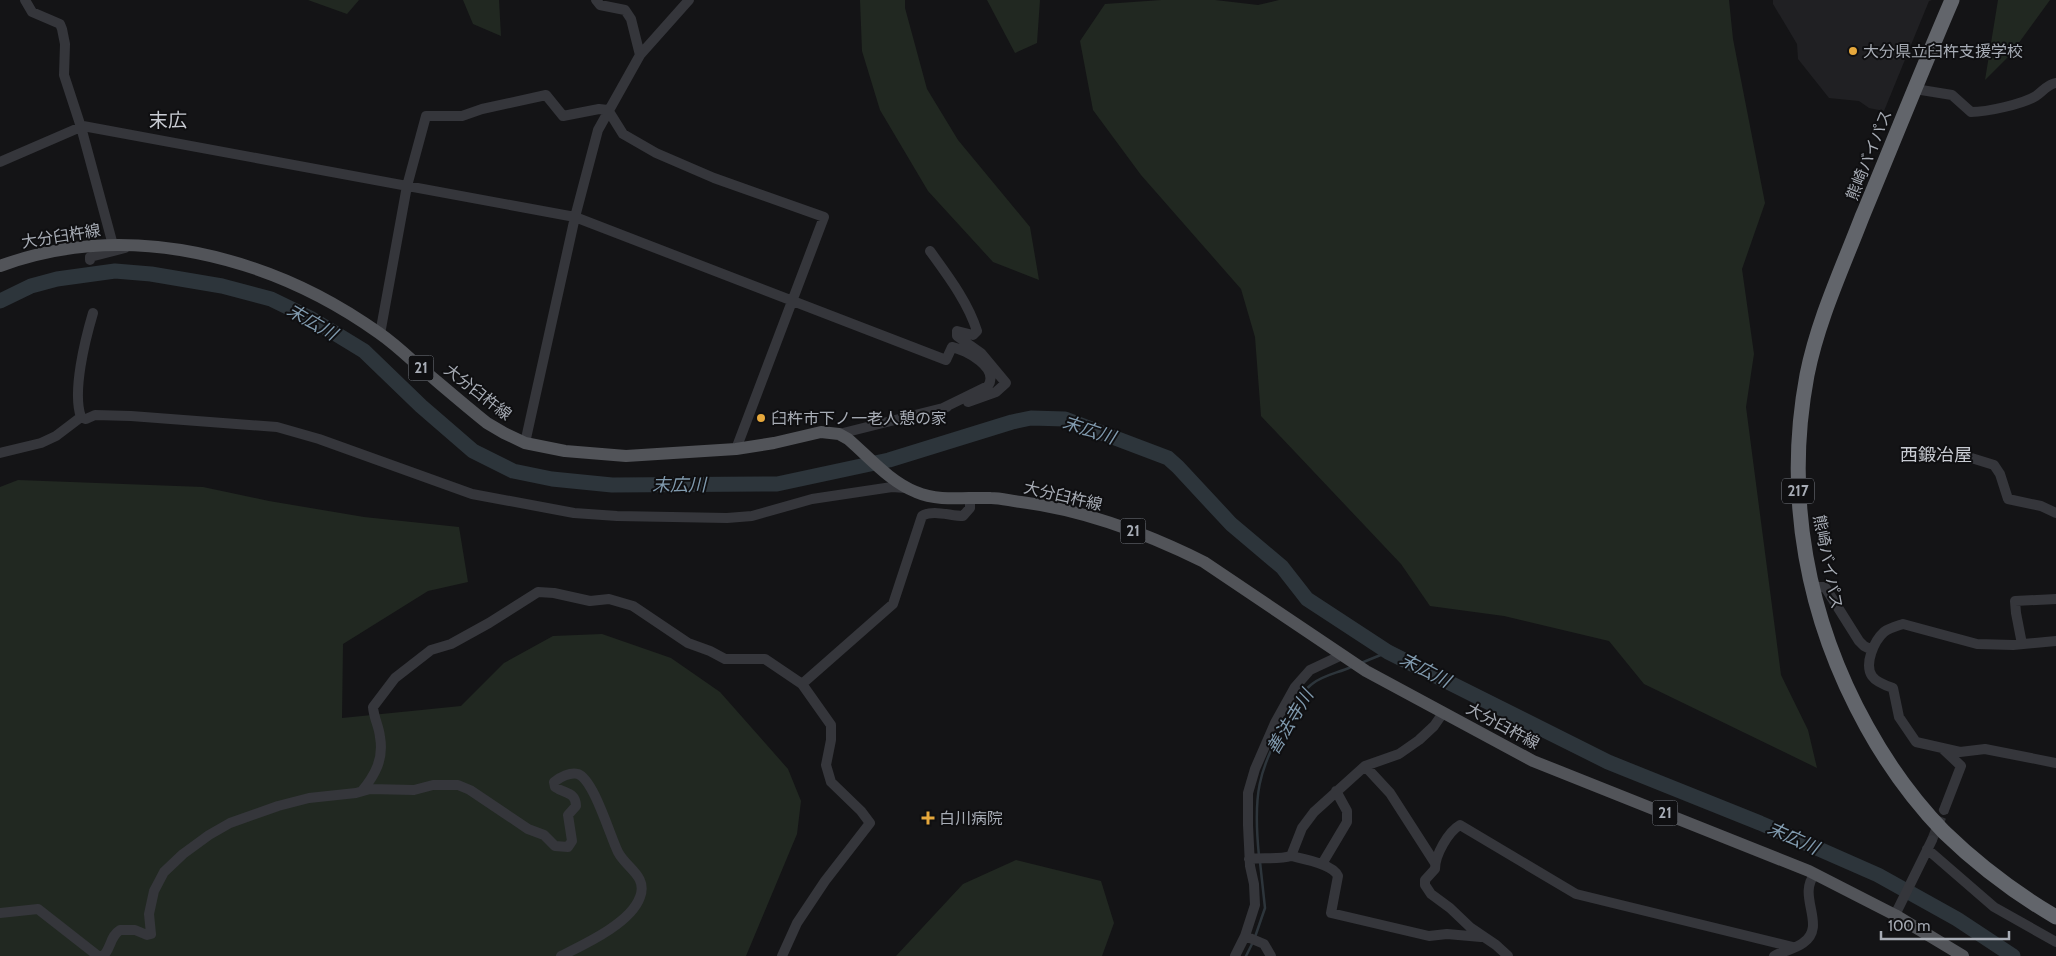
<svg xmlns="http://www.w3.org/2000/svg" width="2056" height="956" font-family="Cabin,'Noto Sans JP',sans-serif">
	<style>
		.built { fill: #202023 }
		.green { fill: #212821 }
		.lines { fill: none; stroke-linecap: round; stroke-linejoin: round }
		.stream { stroke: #2d353b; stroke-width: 2.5 }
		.river { stroke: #2d353b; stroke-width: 15 }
		.minor-tunnel { stroke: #313236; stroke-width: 10; stroke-dasharray: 10 5; stroke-linecap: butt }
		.minor { stroke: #35363b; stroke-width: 10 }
		.major { stroke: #525459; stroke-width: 12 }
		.highway { stroke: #62656b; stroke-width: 15 }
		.poi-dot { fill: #e6a83c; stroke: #0f0f11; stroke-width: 2 }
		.labels { text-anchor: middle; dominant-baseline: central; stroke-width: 4; stroke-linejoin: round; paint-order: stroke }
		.shield { fill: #0f0f11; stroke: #797d84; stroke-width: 1 }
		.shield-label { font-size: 15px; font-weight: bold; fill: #a7acb5 }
		.poi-label { font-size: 16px; fill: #a7acb5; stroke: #0f0f11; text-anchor: start }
		.street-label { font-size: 16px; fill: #a7acb5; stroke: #0f0f11 }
		.water-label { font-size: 18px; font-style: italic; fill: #809aae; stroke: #0f0f11 }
		.neighbourhood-label { font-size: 18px; fill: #c8cbd2; stroke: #0f0f11 }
		.quarter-label { font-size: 19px; fill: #c8cbd2; stroke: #0f0f11 }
	</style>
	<rect width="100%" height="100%" fill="#141416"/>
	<path class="built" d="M 1773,0 L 1932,0 L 1929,1 L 1884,111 L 1869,108 L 1859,101 L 1829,98 L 1798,59 L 1797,44 L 1773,4 Z"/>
	<path class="green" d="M 308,0 L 359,0 L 347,14 Z
		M 463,0 L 499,0 L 501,36 L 473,24 Z
		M 860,0 L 905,0 L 905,8 L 927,89 L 958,140 L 1030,227 L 1039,280 L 993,262 L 928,191 L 880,110 L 862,51 Z
		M 987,0 L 1040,0 L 1037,43 L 1015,53 Z
		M 1161,0 L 1215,0 L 1258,5 L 1279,0 L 1729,0 L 1733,39 L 1765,203 L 1742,269 L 1754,354 L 1746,407 L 1781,675 L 1808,730 L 1817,768 L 1644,684 L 1609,641 L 1504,616 L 1430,606 L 1401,564 L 1261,416 L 1255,337 L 1241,289 L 1141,175 L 1093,110 L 1080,41 L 1105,4 Z
		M 1998,0 L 2050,0 L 2010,55 L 1985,80 Z
		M 18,480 L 203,487 L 269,501 L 364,517 L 459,527 L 468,582 L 428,591 L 343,644 L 342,718 L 461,706 L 504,663 L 553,636 L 602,634 L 671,658 L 720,692 L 788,769 L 801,801 L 797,834 L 746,956 L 0,956 L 0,487 Z
		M 1016,860 L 1101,881 L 1114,923 L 1102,956 L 896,956 L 963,884 Z"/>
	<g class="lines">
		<path class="stream" d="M 1361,663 L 1388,652
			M 1259,856 C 1253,797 1257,770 1288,718 C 1295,706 1301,692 1312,684 C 1323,675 1338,673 1351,667
			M 1255,937 L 1265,908 L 1260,862
			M 1246,956 L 1253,942"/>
		<path class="river" d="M 0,301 L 31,286 L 57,279 L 115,271 L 151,274 L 222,286 L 271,299 L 310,318 L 364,351 L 421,406 L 473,451 L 513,471 L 552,479 L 612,485 L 777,484 L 889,460 L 1012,422 L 1031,418 L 1065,419 L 1168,458 L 1178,467 L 1231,524 L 1282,567 L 1307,599 L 1388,652 L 1608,762 L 1760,823 L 1878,875 L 1957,919 L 2013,956"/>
		<path class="minor-tunnel" d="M 1932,840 L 1944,810"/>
		<path class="minor" d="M 25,0 L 32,12 L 60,24 L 62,29 L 65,44 L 64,75 L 81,127 L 113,245
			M 596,0 L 600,5 L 625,10 L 631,19 L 640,55
			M 1915,89 L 1952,95 L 1971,112 C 1987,112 2023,104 2036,96 C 2043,91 2048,84 2056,83
			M 0,162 L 83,126 L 575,217 L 946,360 L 952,347 C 966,350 1000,368 988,386 L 941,409
			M 930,251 C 948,276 968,302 977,331 L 973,335 L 957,331 L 957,336 L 981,353 L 1006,383 L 996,392 L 968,402
			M 90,260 L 90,257 L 125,248
			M 380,334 L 407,186 L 426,116 L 462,116 L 482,109 L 546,95 L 563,116 L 599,109 L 608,110 L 623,134 L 656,153 L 714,178 L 824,217 L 736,449
			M 81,417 C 72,392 85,340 93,313
			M 839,434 L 947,407
			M 525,443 L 575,217 L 598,130 L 640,55 L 689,0
			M 0,453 L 41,443 L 56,436 L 81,417 L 86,419 L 95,415 L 131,416 L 277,427 L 319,439 L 472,494 L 574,513 L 617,516 L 727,518 L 752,516 L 812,499 L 892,487 L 906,488
			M 1965,456 L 1994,465 L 2000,474 L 2008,499 L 2041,506 L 2056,513
			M 1812,587 L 1825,587 L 1859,641 L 1864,646 L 1872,650
			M 2056,641 L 2013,645 L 1977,644 L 1903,624 C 1897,626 1889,628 1884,632 C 1874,641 1864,664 1872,676 C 1876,682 1887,686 1893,688 L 1899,717 L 1916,742 L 1960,752 L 1985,749 L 2056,763
			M 2022,644 L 2016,613 L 2015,601 L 2056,599
			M 802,684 L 893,604 L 922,516 C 933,509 950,516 963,516 L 970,508 L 970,498
			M 1942,748 L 1961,766 L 1944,810
			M 1365,766 L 1390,793 L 1435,863
			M 362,791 C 375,775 384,759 380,737 C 379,726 374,719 373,707 L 395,678 L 431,650 L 451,644 L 489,623 L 538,592 L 554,593 L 590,601 L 609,599 L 633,606 L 688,643 L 710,651 L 725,659 L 765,659 L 802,684 L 831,725 L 831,740 L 826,765 L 831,782 L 861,811 L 870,823 L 825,881 L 797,923 L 782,956
			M 1927,849 L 1994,907 L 2056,942
			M 1291,856 C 1303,859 1333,864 1338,876 L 1331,913 L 1429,936 L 1447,934 L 1481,937
			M 1249,859 C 1263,857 1278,860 1291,856 L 1302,828 L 1314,812 L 1365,766 L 1399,754 L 1419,740 L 1434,726 L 1443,713
			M 1322,864 L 1347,822 L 1347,811 L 1336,791
			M 0,913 L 38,909 L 98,956
			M 1895,915 L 1932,840
			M 1245,936 L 1264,944 L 1271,956
			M 103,956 C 111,949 110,936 120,930 L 135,930 L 147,935 L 151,934 L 149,914 L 154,891 L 164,872 L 183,854 L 209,835 L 230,823 L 278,806 L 309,798 L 356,793 L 370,789 L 414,790 L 433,785 L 458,785 L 470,790 L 528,829 L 544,835 L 555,846 L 568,847 L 572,841 L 568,815 L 576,806 C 576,792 565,794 555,787 L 554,782 C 560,777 570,772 578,774 C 594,780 610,836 618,852 C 626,868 648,876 640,897 C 631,923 585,944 561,956
			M 1235,956 L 1245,936 L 1255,905 L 1254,884 L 1250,866 L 1248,825 L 1248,793 L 1255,769 L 1275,723 L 1295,687 L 1310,670 L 1342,655
			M 1508,956 L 1496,945 L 1471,928 L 1450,908 L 1431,894 L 1425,885 L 1425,880 L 1435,869 C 1435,855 1448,832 1460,825 L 1576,894 L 1793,947
			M 1774,956 C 1783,951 1795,949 1803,943 C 1828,926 1796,896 1815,874"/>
		<path class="major" d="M 0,266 C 128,219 271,256 379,333 C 392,342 403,352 414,362 C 438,382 462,403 487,423 L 504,433 L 525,443 L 565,451 L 626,456 L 736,449 L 774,443 L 821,432 L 839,434 L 848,439 C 869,457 890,482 916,492 C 939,502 966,497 991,498 C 1001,498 1011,501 1021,502 C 1083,510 1148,534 1204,562 L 1366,671 L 1533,761 L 1809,871 L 1895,915 L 1963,956"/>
		<path class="highway" d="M 1952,0 C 1921,72 1892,145 1862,217 C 1842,269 1818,320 1807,375 C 1784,497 1807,619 1867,727 C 1888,765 1914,801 1944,832 C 1978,865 2015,893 2056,917"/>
	</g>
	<g class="poi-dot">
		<circle cx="1853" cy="51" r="5"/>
		<circle cx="761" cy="418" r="5"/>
		<path d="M925.5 810.5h5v5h5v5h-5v5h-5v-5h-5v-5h5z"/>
	</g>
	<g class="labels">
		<g class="shield">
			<rect x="408.5" y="355.5" width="25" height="25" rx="4"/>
			<rect x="1782" y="478.5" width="32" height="25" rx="4"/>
			<rect x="1120.5" y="518.5" width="25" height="25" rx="4"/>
			<rect x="1652.5" y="800.5" width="25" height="25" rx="4"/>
		</g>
		<g class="shield-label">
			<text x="421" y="368">21</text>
			<text x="1798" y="491">217</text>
			<text x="1133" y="531">21</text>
			<text x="1665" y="813">21</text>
		</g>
		<g class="poi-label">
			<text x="1863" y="51">大分県立臼杵支援学校</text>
			<text x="771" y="418">臼杵市下ノ一老人憩の家</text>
			<text x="939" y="818">白川病院</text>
		</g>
		<g class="street-label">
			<text transform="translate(1869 155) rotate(-68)">熊崎バイパス</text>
			<text transform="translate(61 236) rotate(-9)">大分臼杵線</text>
			<text transform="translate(478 392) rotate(38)">大分臼杵線</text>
			<text transform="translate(1063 496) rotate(13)">大分臼杵線</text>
			<text transform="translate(1828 562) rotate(79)">熊崎バイパス</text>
			<text transform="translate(1503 726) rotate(28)">大分臼杵線</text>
		</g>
		<g class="water-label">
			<text transform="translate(312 322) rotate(30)">末広川</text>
			<text transform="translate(1089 430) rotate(18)">末広川</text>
			<text x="679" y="485">末広川</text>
			<text transform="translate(1425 670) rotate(27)">末広川</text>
			<text transform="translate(1290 722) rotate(-59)">善法寺川</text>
			<text transform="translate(1793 838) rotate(24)">末広川</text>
		</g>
		<g class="neighbourhood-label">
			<text x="1936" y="455">西鍛冶屋</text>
		</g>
		<g class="quarter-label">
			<text x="168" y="120">末広</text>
		</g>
	</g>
	<path d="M1881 931v8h128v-8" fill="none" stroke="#a7acb5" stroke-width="2.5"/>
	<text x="1888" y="931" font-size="15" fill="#a7acb5" stroke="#0f0f11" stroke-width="4" paint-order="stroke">100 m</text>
</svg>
